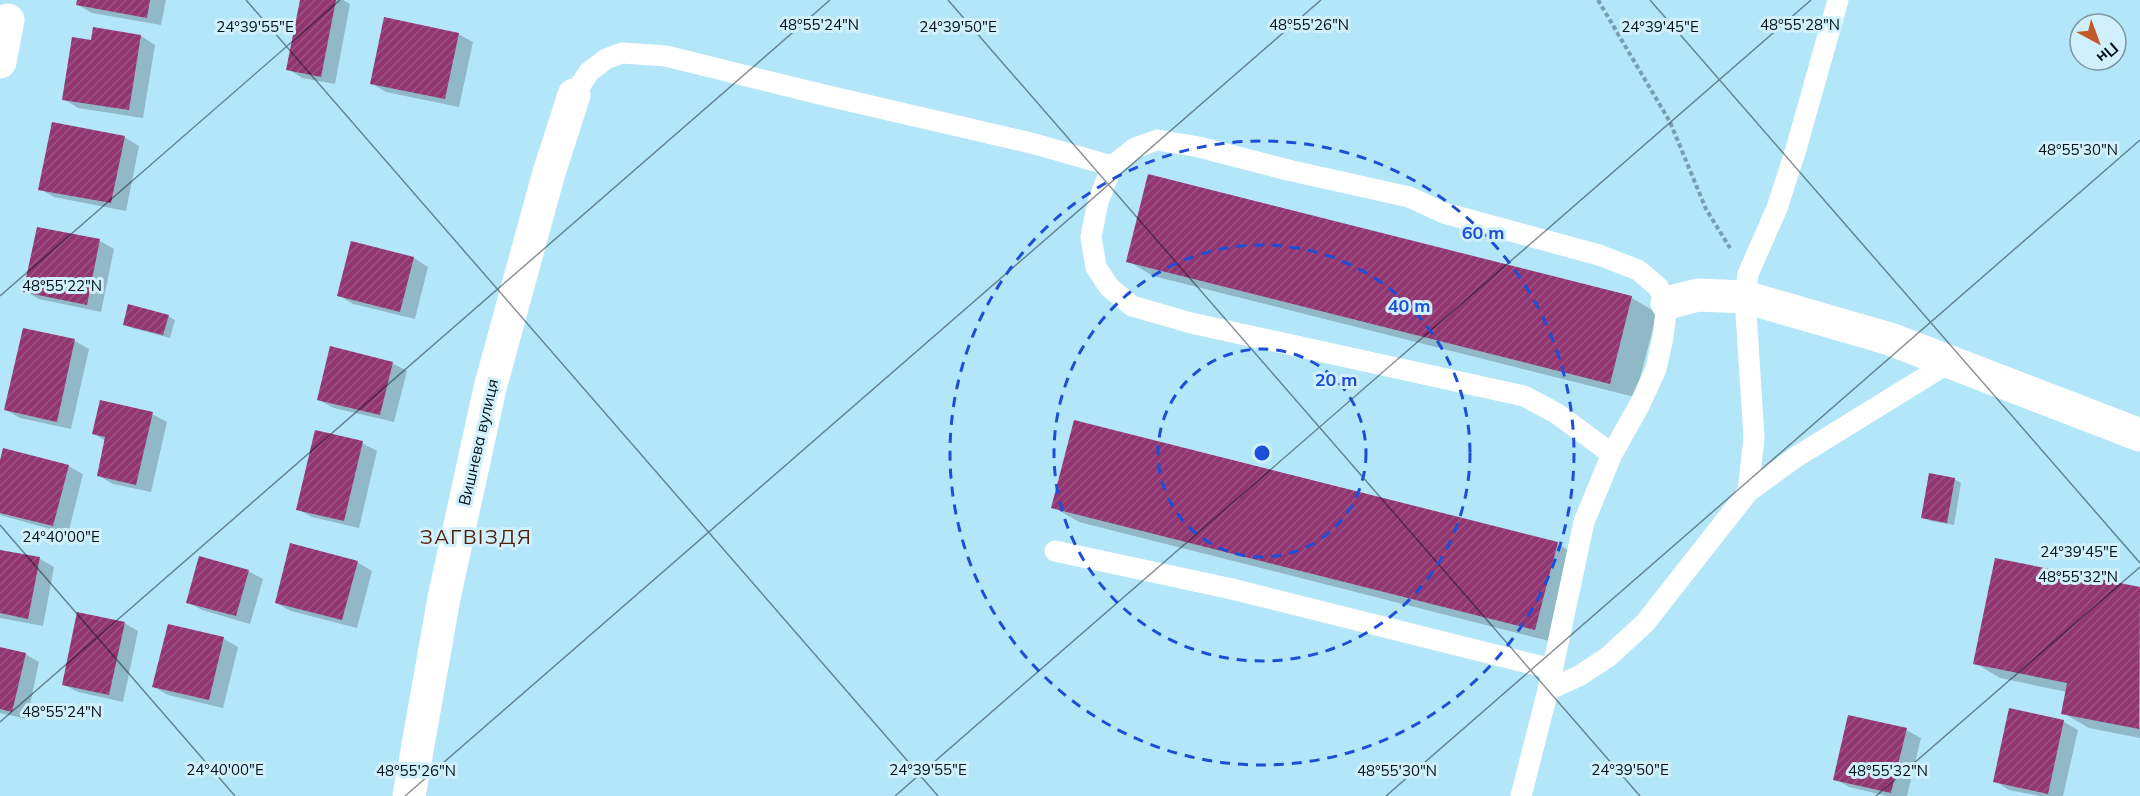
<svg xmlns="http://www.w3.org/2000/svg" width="2140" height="796" font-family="Mulish,sans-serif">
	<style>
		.shadow { fill: #0003 }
		.building { fill: url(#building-hatch) }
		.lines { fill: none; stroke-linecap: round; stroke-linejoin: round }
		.path { stroke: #779ead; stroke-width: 4; stroke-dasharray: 4.5 3; stroke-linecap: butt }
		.lane { stroke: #fff; stroke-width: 21 }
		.street { stroke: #fff; stroke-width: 33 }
		.ticks { fill: none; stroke: #001019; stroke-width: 1.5; stroke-opacity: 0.45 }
		.ring { fill: none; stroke: #1d4ed8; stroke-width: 3; stroke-dasharray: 10 8 }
		.labels { text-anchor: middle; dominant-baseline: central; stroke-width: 6; stroke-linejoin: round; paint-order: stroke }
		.street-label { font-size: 16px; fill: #001019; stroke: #d0f0fd }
		.quarter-label { font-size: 20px; letter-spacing: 1.5px; fill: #4f1f06; stroke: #d0f0fd }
		.ticks-label { font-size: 15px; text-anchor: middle; fill: #001019; stroke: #d0f0fd; stroke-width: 6; stroke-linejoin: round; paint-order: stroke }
		.centre { fill: #1d4ed8; stroke: #d0f0fd; stroke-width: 3 }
		.ring-label { font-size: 18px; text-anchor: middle; font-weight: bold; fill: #1d4ed8; stroke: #d0f0fd; stroke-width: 6; stroke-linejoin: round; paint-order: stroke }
	</style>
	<defs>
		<pattern id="building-hatch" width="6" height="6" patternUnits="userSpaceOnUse" patternTransform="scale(1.5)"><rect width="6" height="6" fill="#923571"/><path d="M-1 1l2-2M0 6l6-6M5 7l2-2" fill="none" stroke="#9a5683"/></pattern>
	</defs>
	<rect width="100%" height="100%" fill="#b4e6f9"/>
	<path class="shadow" d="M 79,0 L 166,0 L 161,25 L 92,13 L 78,5 Z
		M 301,0 L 343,0 L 350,4 L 335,84 L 302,78 L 288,69 Z
		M 458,34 L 473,42 L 459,107 L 386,92 L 371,83 Z
		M 141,36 L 155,45 L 143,118 L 78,108 L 64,99 L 92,42 Z
		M 124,137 L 139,146 L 126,211 L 54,197 L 40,189 Z
		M 1149,176 L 1632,298 L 1657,313 L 1635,397 L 1153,276 L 1128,261 Z
		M 100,241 L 114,249 L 101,312 L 39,299 L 25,291 Z
		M 352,243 L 414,258 L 428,267 L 415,319 L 353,304 L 338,295 Z
		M 168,316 L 175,320 L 170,338 L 132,328 L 125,324 Z
		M 24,329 L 75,341 L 89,349 L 71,429 L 20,418 L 6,410 Z
		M 392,363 L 407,371 L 394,422 L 334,408 L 319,400 Z
		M 152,414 L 167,422 L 151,492 L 113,484 L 99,476 L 106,441 L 94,434 Z
		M 362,443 L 377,451 L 359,528 L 312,517 L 297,509 Z
		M 0,466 L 68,466 L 83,474 L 68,534 L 0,515 Z
		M 1954,479 L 1961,483 L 1954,525 L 1930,521 L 1923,517 Z
		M 1053,507 L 1557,544 L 1583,558 L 1561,644 L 1079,522 Z
		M 0,551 L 40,559 L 54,567 L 43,626 L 0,618 Z
		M 1996,560 L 2140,589 L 2140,738 L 2089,728 L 2063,713 L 2067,692 L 2000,678 L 1975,663 Z
		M 357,562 L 372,571 L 357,628 L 291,611 L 276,603 Z
		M 248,571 L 263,579 L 250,624 L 202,610 L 188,602 Z
		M 124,623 L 138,631 L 123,702 L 78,692 L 63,684 Z
		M 224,639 L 238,647 L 223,708 L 168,695 L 154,687 Z
		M 0,648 L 25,654 L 39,662 L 27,719 L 0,713 Z
		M 2010,710 L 2064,722 L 2078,730 L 2063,796 L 2039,796 L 2009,790 L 1995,781 Z
		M 1906,730 L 1921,738 L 1907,796 L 1887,796 L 1849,787 L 1835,779 Z"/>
	<path class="building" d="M 77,0 L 150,0 L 147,18 L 76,5 Z
		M 300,0 L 336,0 L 321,77 L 286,70 Z
		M 384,17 L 459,33 L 445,99 L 370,84 Z
		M 93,27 L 141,35 L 129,110 L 62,100 L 72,37 L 91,40 Z
		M 52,122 L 125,136 L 111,203 L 38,190 Z
		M 1148,174 L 1632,296 L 1610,384 L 1126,262 Z
		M 37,227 L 100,239 L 87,305 L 23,292 Z
		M 351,241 L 414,257 L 400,312 L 337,296 Z
		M 128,304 L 169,315 L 163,335 L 123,325 Z
		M 23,328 L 75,339 L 57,422 L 4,410 Z
		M 330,346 L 393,362 L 380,415 L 317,400 Z
		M 100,400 L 153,412 L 136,485 L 97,476 L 105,437 L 92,434 Z
		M 1074,420 L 1558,542 L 1535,630 L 1051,508 Z
		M 315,430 L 363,441 L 344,521 L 296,510 Z
		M 3,448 L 69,465 L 53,526 L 0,513 L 0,460 Z
		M 1929,473 L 1955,478 L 1947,523 L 1921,518 Z
		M 290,543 L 358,561 L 342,620 L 275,603 Z
		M 0,550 L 40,557 L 28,619 L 0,613 Z
		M 199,556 L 249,570 L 236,616 L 186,603 Z
		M 1995,558 L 2140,587 L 2139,729 L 2061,714 L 2067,683 L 1973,664 Z
		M 77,612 L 125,622 L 109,695 L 62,685 Z
		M 168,624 L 224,637 L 209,700 L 152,687 Z
		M 0,647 L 26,653 L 12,712 L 0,709 Z
		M 2009,708 L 2064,720 L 2048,794 L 1993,782 Z
		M 1848,715 L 1907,728 L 1891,793 L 1833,780 Z"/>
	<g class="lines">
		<path class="path" d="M 1598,0 L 1670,122 L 1706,209 L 1730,248"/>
		<path class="lane" d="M 574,95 L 589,72 L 606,59 L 622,53 L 666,56 L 828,96 L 1035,144 L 1112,166
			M 1748,492 L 1754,438 L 1745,297 L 1748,274 L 1777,208 L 1796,149 L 1838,0
			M 1055,551 L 1232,589 L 1552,669
			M 1548,690 L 1579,676 L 1608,657 L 1645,623 L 1748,492 L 1796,457 L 1950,362
			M 1521,796 L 1548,690 L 1584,522 L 1612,454 L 1640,404 L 1656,369 L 1663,337 L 1667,303 L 1658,287 L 1638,270 L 1599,255 L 1444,213 L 1409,197 L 1288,170 L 1199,147 L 1157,140 L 1135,148 L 1112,166 L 1098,202 L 1091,237 L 1096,267 L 1109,287 L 1132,306 L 1191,323 L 1524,396 L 1556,413 L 1612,454"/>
		<path class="street" d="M 0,62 L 8,20
			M 1667,303 L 1698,295 L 1745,297 L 1890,339 L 2140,435
			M 409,796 L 444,598 L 490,388 L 548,176 L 574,95"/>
	</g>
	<path class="ticks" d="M 246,0 L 938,796M 948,0 L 1640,796M 1650,0 L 2140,563M 0,296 L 340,0M 0,525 L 235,796M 0,722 L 830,0M 405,796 L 1321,0M 895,796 L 1811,0M 1386,796 L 2140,140M 1876,796 L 2140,567"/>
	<g class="ring">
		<circle cx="1262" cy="453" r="104"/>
		<circle cx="1262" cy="453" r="208"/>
		<circle cx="1262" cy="453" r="312"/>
	</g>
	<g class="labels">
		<g class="street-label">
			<text transform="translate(478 442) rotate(-77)">Вишнева вулиця</text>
		</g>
		<g class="quarter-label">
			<text x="476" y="536">ЗАГВІЗДЯ</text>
		</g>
	</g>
	<g class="ticks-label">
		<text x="819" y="30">48°55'24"N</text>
		<text x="1309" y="30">48°55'26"N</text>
		<text x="1800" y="30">48°55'28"N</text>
		<text x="1660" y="32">24°39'45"E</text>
		<text x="255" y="32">24°39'55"E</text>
		<text x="958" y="32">24°39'50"E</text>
		<text x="2078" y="155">48°55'30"N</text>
		<text x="62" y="291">48°55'22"N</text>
		<text x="61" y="542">24°40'00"E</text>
		<text x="2079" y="557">24°39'45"E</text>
		<text x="2078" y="582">48°55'32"N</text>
		<text x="62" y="717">48°55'24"N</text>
		<text x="225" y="775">24°40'00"E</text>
		<text x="928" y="775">24°39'55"E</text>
		<text x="1630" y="775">24°39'50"E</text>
		<text x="416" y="776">48°55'26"N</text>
		<text x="1397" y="776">48°55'30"N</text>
		<text x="1888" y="776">48°55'32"N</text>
	</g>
	<circle cx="1262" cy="453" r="9" class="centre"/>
	<g class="ring-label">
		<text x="1483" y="239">60 m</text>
		<text x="1409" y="312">40 m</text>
		<text x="1336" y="386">20 m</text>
	</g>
	<g transform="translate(2098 42) rotate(139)"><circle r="28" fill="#d0f0fd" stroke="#7d96a2" stroke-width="1.5"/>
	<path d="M0-4.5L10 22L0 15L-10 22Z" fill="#c05b29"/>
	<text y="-9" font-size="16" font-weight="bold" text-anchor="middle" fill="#001019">Пн</text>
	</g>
</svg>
